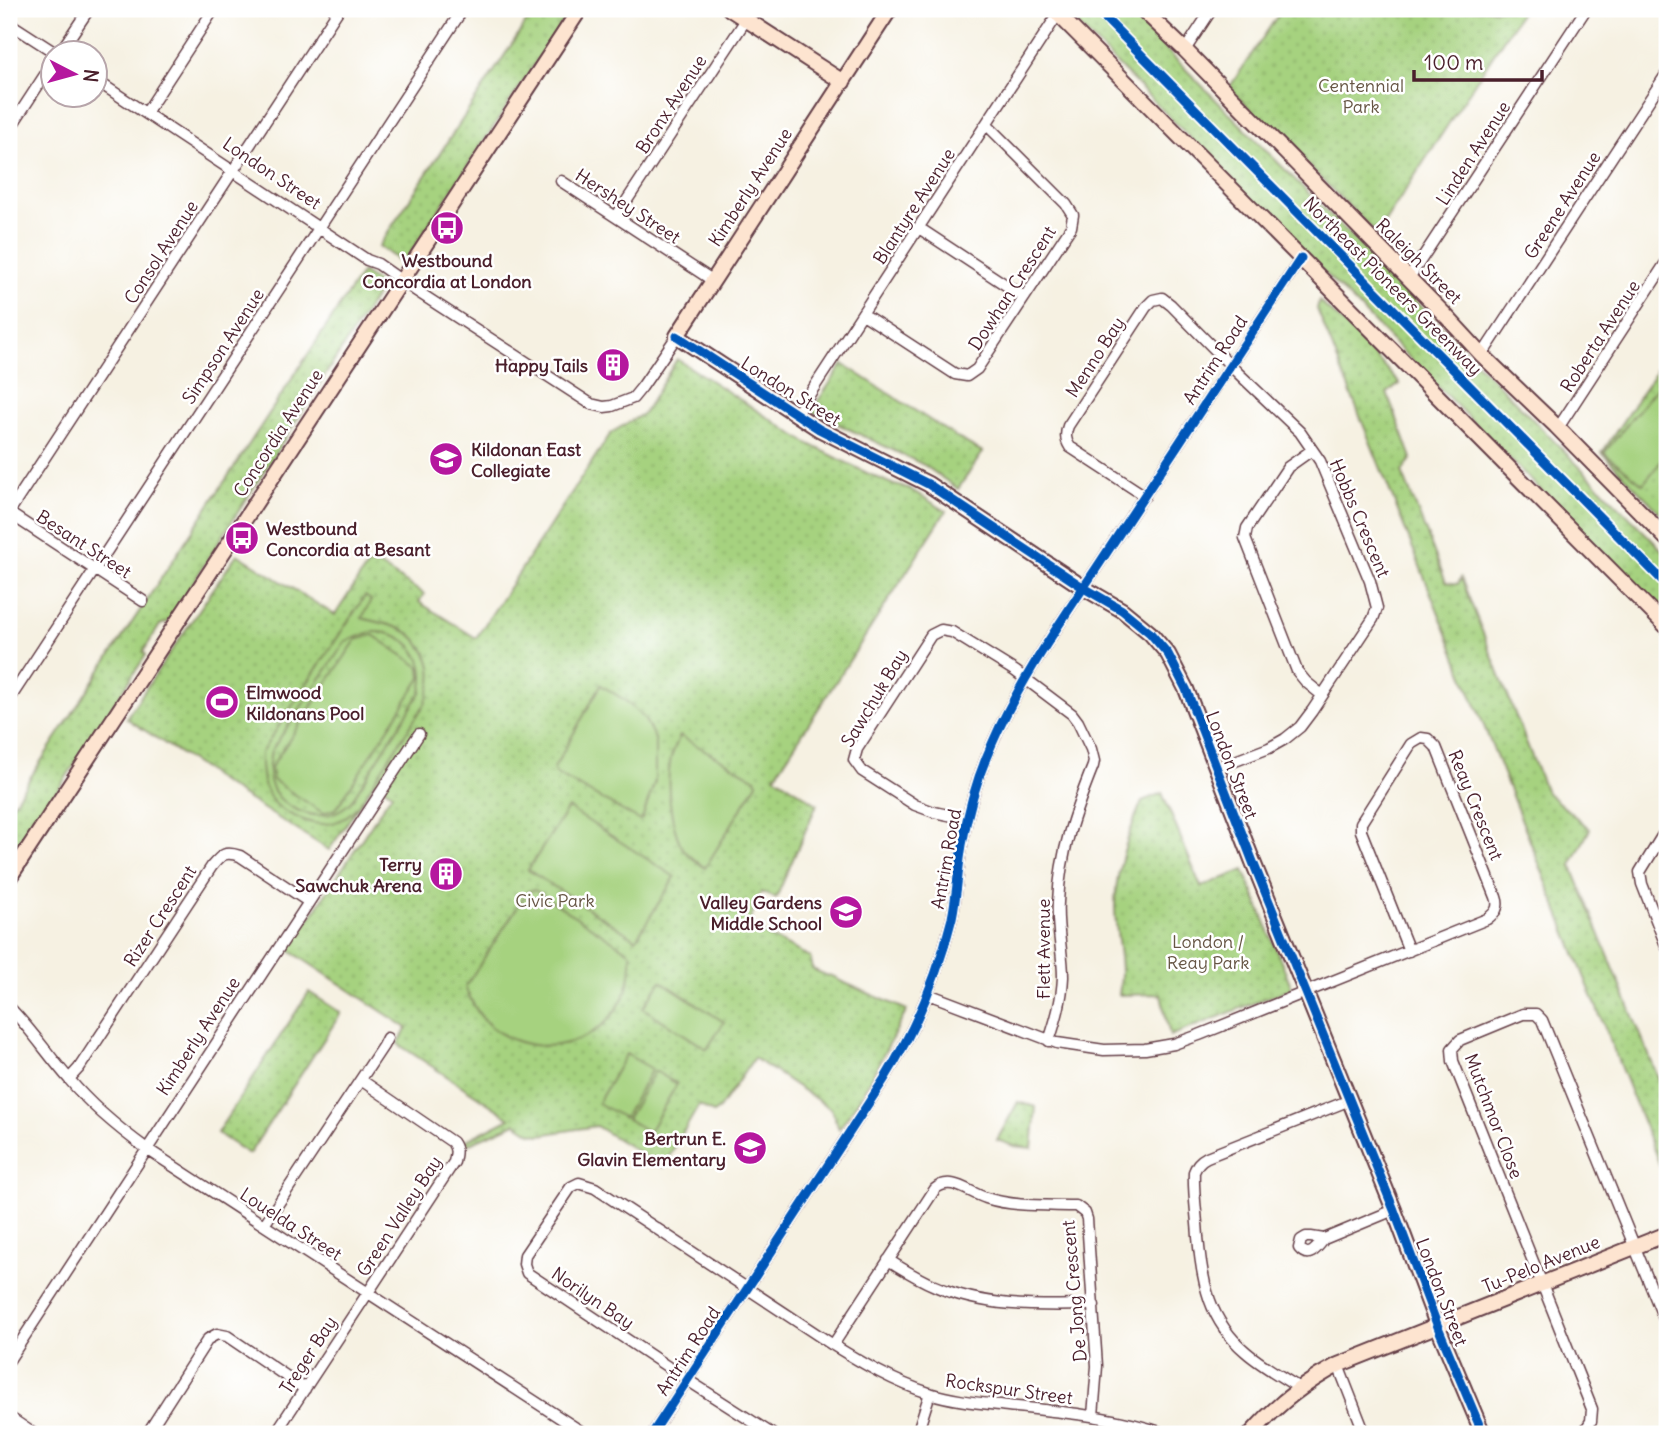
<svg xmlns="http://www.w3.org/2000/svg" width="1676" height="1443" font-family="Delius,sans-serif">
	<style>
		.grass { fill: url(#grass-dots); stroke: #787855; stroke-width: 2 }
		.garden { fill: #a6d27f; stroke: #787855; stroke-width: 2; fill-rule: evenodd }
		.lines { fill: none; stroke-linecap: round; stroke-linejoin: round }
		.street-casing { stroke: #643e46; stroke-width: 13 }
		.secondary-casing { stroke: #643e46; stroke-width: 18 }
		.street { stroke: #fff; stroke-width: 10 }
		.secondary { stroke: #fde4d0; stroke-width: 14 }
		.cycleway-casing { stroke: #fff; stroke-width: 13 }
		.cycleway { stroke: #0057b8; stroke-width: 9 }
		.labels { text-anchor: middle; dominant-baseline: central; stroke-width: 5; stroke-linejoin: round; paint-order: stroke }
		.park-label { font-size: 18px; fill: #654; stroke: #fff }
		.street-label { font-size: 18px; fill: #4a1f2b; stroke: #fff }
		.poi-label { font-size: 18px; font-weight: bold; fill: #4a1f2b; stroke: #fff; text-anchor: end }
	</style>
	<defs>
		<pattern id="grass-dots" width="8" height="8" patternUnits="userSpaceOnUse" patternTransform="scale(1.75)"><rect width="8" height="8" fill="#a6d27f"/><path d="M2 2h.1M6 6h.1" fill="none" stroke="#90b46e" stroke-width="1.8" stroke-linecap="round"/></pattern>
	</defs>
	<rect width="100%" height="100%" fill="#fff"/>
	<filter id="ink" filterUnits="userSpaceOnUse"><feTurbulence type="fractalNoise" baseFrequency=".0143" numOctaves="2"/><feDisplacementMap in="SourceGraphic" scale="14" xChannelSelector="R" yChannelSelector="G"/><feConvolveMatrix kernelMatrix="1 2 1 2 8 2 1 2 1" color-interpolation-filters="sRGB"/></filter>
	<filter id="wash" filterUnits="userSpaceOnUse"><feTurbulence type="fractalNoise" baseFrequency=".00686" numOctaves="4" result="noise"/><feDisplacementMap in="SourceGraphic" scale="28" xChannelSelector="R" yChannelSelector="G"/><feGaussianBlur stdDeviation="1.57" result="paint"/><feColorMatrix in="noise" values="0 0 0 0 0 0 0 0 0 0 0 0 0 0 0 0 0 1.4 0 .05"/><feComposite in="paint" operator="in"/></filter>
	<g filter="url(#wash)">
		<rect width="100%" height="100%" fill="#f6f1e2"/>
		<path class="grass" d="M 535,9 L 571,9 L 403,264 L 379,246 Z
			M 1062,9 L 1126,9 L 1667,555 L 1667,617 Z
			M 1282,9 L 1523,9 L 1377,234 L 1229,88 Z
			M 362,272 L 382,286 L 168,622 L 160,625 L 143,652 L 146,655 L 9,865 L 9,810 Z
			M 1319,301 L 1354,333 L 1400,384 L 1387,393 L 1412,458 L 1402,472 L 1446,582 L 1458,584 L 1461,578 L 1546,792 L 1590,829 L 1571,865 L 1667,1099 L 1667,1183 L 1317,309 Z
			M 1667,354 L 1667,520 L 1602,453 Z
			M 677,359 L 809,444 L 867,473 L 894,485 L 908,488 L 946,511 L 775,776 L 817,804 L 776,898 L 761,892 L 748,926 L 810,957 L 812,969 L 828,976 L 830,975 L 837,978 L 838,980 L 907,1010 L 862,1095 L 839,1129 L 831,1109 L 754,1058 L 719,1109 L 713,1113 L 699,1105 L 663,1167 L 596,1126 L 540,1135 L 531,1133 L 516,1123 L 463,1146 L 461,1143 L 510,1118 L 398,1044 L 407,1028 L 289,950 L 392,793 L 375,782 L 329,850 L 213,777 L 208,772 L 126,718 L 237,554 L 335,615 L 367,566 L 377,564 L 424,594 L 419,602 L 476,638 L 611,433 L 644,413 Z
			M 843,364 L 959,439 L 983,452 L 958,489 L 924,465 L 811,411 Z
			M 1162,793 L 1201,887 L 1244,870 L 1292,988 L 1170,1036 L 1161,994 L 1119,995 C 1120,988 1121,980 1121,973 C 1121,951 1115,929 1115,907 C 1115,871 1128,834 1142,801 Z
			M 309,992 L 341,1013 L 249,1154 L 217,1133 Z
			M 1018,1102 L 1036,1107 L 1032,1148 L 1014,1146 L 997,1140 Z"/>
		<path class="garden" d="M 1666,376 L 1667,377 L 1667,454 L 1643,484 L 1604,453 Z
			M 365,596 L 371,600 L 362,618 C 376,622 392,624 405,631 C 411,634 417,640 421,646 C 436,664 433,683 425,704 C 410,726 395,749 380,772 C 370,787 360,808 344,818 C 325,830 305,822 288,813 C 264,801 260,777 261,753 ZM 371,632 C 407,630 430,657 421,692 L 350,803 C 342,809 335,814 325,815 C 304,817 277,804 271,784 C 267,772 269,762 271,751 L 346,641 Z
			M 373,635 L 420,667 L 421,678 L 336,809 L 323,813 L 273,780 L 271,767 L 356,640 Z
			M 601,685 L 626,701 L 644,718 L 655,739 L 655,781 L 642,819 L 639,820 L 555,773 L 554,768 Z
			M 680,736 L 756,779 L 757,783 L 705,868 C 698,862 690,857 684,850 C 671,831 666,785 670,763 C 671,754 676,745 680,736 Z
			M 568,808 L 675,877 L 636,939 L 528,870 Z
			M 535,890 L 631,953 C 632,970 630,985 622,1000 C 596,1052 523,1061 484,1020 C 475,1010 470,999 465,987 L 528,891 Z
			M 661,981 L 724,1022 L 707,1049 L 643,1008 Z
			M 626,1054 L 652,1069 L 624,1118 L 598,1103 Z
			M 655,1071 L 677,1084 L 649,1132 L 627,1119 Z"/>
	</g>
	<g filter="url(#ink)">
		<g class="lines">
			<g class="street-casing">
				<path id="street" d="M 9,23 L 54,52
					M 1185,50 L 1212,9
					M 60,52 L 89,9
					M 94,79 L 367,260 L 378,264 L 415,290 L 591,404 L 604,407 L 612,406 L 633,398 L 642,387 L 677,336
					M 146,113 L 214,9
					M 9,130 L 52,64
					M 561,181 L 712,280
					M 616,217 L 753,9
					M 919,228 L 1024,297
					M 1409,278 L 1586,9
					M 863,314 L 955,374 L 967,376 L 977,369 L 1071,227 L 1073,215 L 1066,204 L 986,124
					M 1482,355 L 1667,73
					M 796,415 L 1058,14
					M 1558,428 L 1667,261
					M 1312,450 L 1288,467 L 1247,528 L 1245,538 L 1297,671 L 1306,682 L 1322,695
					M 1145,496 L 1070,447 C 1065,440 1065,434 1068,426 L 1146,307 L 1153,300 L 1162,298 L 1171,305 L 1238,373 L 1300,432 L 1320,461 L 1370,581 L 1377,608 L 1373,619 L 1312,711 L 1300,727 L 1285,739 L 1269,748 L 1217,768
					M 9,512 L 339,9
					M 9,513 L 143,601
					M 9,700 L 463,9
					M 967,819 L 934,812 L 915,805 L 862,771 L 854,760 L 857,749 L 931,635 L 941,630 L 952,632 L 1015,671 L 1072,714 L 1078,722 L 1091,749 L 1094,761 L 1093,766 C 1075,811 1060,852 1058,902 C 1056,927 1063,952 1063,977 C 1062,1000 1056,1020 1049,1041
					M 1667,828 L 1640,872 L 1642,884 L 1667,948
					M 928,994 L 1057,1043 L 1104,1050 L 1145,1049 L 1174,1044 L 1199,1035 L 1487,919 C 1495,913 1500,908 1496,897 L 1436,747 L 1428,739 L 1421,738 L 1411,744 L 1361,823 L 1361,831 L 1409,951
					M 9,1007 C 31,1029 48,1055 69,1079 C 91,1106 118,1128 147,1149 L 585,1434
					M 69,1079 L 79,1068 L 212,866 C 222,854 225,851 240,856 L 309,902
					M 264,1225 L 383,1046 L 387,1038
					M 1324,1239 C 1317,1248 1309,1260 1299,1248 L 1301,1240 L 1306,1237 L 1311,1237 L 1324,1239 L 1394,1210
					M 888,1260 C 903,1269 918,1279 935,1286 C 985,1308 1040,1306 1094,1305
					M 833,1345 L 935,1189 C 951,1175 969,1193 986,1198 C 1014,1207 1046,1205 1076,1206 L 1085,1213 L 1087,1219 L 1097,1366 L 1093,1416
					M 9,1360 L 419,734
					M 1338,1365 L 1365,1434
					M 1299,1388 C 1281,1376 1262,1366 1246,1352 C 1209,1321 1202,1282 1198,1237 C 1197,1216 1193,1193 1194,1172 C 1197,1165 1199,1161 1207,1157 L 1350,1100
					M 9,1417 L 34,1434
					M 147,1434 L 208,1339 L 217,1334 L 227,1336 L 305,1389
					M 275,1434 L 454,1162 C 456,1153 457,1149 452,1142 L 361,1080
					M 652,1434 L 885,1078 C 916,1028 938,975 952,918 C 957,894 958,869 962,845 C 968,810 978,775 992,744 C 1022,675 1068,612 1109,549 C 1173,452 1237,356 1301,258
					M 772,1434 L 689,1381 L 527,1273 L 524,1264 L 525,1255 L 571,1187 L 579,1183 L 595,1188 L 833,1345 C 864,1364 894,1382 929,1393 C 954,1401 981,1403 1008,1406 C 1061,1412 1115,1416 1166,1434
					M 917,1434 L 930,1393
					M 1583,1434 L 1591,1421 L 1592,1409 L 1453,1061 L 1452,1049 L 1460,1040 L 1523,1014 L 1536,1014 L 1542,1020 L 1667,1326"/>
			</g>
			<g class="secondary-casing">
				<path id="secondary" d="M 730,9 L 843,82
					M 890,9 L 677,336 L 819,429 L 928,484 L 1084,588 L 1122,610 L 1150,633 L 1168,654 L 1186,689 L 1253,862 L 1394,1210 L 1438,1327 L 1483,1434
					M 1053,9 L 1667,627
					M 1142,9 L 1185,50 L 1447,317 L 1482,355 L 1556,426 L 1667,539
					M 9,878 L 580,9
					M 1251,1434 C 1276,1405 1304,1383 1338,1365 L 1667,1234"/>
			</g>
			<use href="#street" class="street"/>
			<use href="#secondary" class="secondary"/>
			<g class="cycleway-casing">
				<path id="cycleway" d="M 1096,9 L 1667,585
					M 677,336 L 819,429 L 928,484 L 1084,588 L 1122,610 L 1150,633 L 1168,654 L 1186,689 L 1253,862 L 1394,1210 L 1438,1327 L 1483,1434
					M 652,1434 L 885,1078 C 916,1028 938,975 952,918 C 957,894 958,869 962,845 C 968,810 978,775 992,744 C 1022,675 1068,612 1109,549 C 1173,452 1237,356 1301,258"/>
			</g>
			<use href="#cycleway" class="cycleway"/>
		</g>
	</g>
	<defs>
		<g id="bus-disc" transform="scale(1.75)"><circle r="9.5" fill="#b5179e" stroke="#fff"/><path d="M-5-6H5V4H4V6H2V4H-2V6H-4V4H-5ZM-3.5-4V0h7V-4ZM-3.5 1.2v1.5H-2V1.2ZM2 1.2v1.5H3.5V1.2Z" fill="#fff"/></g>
		<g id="building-disc" transform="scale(1.75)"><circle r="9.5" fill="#b5179e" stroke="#fff"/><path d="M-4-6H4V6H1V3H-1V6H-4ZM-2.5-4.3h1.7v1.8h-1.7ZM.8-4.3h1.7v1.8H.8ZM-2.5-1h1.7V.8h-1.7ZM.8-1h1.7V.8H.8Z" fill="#fff"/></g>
		<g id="school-disc" transform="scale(1.75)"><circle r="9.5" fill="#b5179e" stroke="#fff"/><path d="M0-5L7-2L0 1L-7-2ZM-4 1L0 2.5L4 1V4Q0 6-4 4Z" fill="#fff"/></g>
		<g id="stadium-disc" transform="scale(1.75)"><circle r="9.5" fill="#b5179e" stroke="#fff"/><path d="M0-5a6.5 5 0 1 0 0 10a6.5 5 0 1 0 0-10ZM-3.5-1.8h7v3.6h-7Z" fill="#fff"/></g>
	</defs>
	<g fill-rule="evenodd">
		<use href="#bus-disc" x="447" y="228"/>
		<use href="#building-disc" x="613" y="365"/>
		<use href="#school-disc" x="446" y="459"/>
		<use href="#bus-disc" x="242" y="538"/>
		<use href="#stadium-disc" x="222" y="702"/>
		<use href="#building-disc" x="446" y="874"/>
		<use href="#school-disc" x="846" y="912"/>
		<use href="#school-disc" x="750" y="1148"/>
	</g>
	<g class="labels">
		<g class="park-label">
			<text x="1361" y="85">Centennial<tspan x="1361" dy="21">Park</tspan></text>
			<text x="555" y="900">Civic Park</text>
			<text x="1208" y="941">London /<tspan x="1208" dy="21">Reay Park</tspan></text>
		</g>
		<g class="street-label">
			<text transform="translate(671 104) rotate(-57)">Bronx Avenue</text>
			<text transform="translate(1473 153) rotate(-57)">Linden Avenue</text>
			<text transform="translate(272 173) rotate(34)">London Street</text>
			<text transform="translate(750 187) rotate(-57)">Kimberly Avenue</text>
			<text transform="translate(1562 205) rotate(-57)">Greene Avenue</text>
			<text transform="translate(628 206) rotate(33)">Hershey Street</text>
			<text transform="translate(914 206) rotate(-57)">Blantyre Avenue</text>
			<text transform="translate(161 252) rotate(-57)">Consol Avenue</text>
			<text transform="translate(1419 261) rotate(45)">Raleigh Street</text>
			<text transform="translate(1393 286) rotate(45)">Northeast Pioneers Greenway</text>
			<text transform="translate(1012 288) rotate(-57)">Dowhan Crescent</text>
			<text transform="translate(1600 336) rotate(-57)">Roberta Avenue</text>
			<text transform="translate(223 346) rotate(-57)">Simpson Avenue</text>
			<text transform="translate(1095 357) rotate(-57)">Menno Bay</text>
			<text transform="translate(1215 360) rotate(-57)">Antrim Road</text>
			<text transform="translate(791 391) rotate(32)">London Street</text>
			<text transform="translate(278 433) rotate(-57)">Concordia Avenue</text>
			<text transform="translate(1360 518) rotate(67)">Hobbs Crescent</text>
			<text transform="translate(84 544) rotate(33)">Besant Street</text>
			<text transform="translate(874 698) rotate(-59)">Sawchuk Bay</text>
			<text transform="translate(1232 765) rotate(69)">London Street</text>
			<text transform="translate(1476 805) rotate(68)">Reay Crescent</text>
			<text transform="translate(946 859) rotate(-80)">Antrim Road</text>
			<text transform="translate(160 916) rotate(-57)">Rizer Crescent</text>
			<text transform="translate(1043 949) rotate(-90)">Flett Avenue</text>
			<text transform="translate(198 1036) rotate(-57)">Kimberly Avenue</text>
			<text transform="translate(1494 1116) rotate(69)">Mutchmor Close</text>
			<text transform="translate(399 1216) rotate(-57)">Green Valley Bay</text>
			<text transform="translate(291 1224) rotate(33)">Louelda Street</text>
			<text transform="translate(1541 1264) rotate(-22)">Tu-Pelo Avenue</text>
			<text transform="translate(1074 1291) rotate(-95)">De Jong Crescent</text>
			<text transform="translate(1442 1292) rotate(69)">London Street</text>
			<text transform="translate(593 1298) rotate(34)">Norilyn Bay</text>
			<text transform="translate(688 1351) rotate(-57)">Antrim Road</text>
			<text transform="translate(308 1355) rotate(-57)">Treger Bay</text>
			<text transform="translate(1009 1389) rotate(8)">Rockspur Street</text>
		</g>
		<g class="poi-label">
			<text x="447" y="260" text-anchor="middle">Westbound<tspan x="447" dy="21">Concordia at London</tspan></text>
			<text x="588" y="365">Happy Tails</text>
			<text x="471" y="449" text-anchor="start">Kildonan East<tspan x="471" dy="21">Collegiate</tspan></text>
			<text x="266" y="528" text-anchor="start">Westbound<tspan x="266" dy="21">Concordia at Besant</tspan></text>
			<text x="246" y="692" text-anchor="start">Elmwood<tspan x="246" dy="21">Kildonans Pool</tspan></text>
			<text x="422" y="864">Terry<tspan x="422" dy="21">Sawchuk Arena</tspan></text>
			<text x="822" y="902">Valley Gardens<tspan x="822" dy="21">Middle School</tspan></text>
			<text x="726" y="1138">Bertrun E.<tspan x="726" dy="21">Glavin Elementary</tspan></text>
		</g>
	</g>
	<rect width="1676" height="1443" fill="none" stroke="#fff" stroke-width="35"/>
	<g transform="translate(74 74) rotate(96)"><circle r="33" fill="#ffffff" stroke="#b7a5aa" stroke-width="2"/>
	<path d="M0-5L12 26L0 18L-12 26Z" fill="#b5179e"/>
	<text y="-10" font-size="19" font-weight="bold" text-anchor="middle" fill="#4a1f2b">N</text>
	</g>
	<path d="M1414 70v10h128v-10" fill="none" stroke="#4a1f2b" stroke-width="3.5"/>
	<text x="1424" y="70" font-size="21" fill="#4a1f2b" stroke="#ffffff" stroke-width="5" paint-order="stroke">100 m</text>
</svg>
